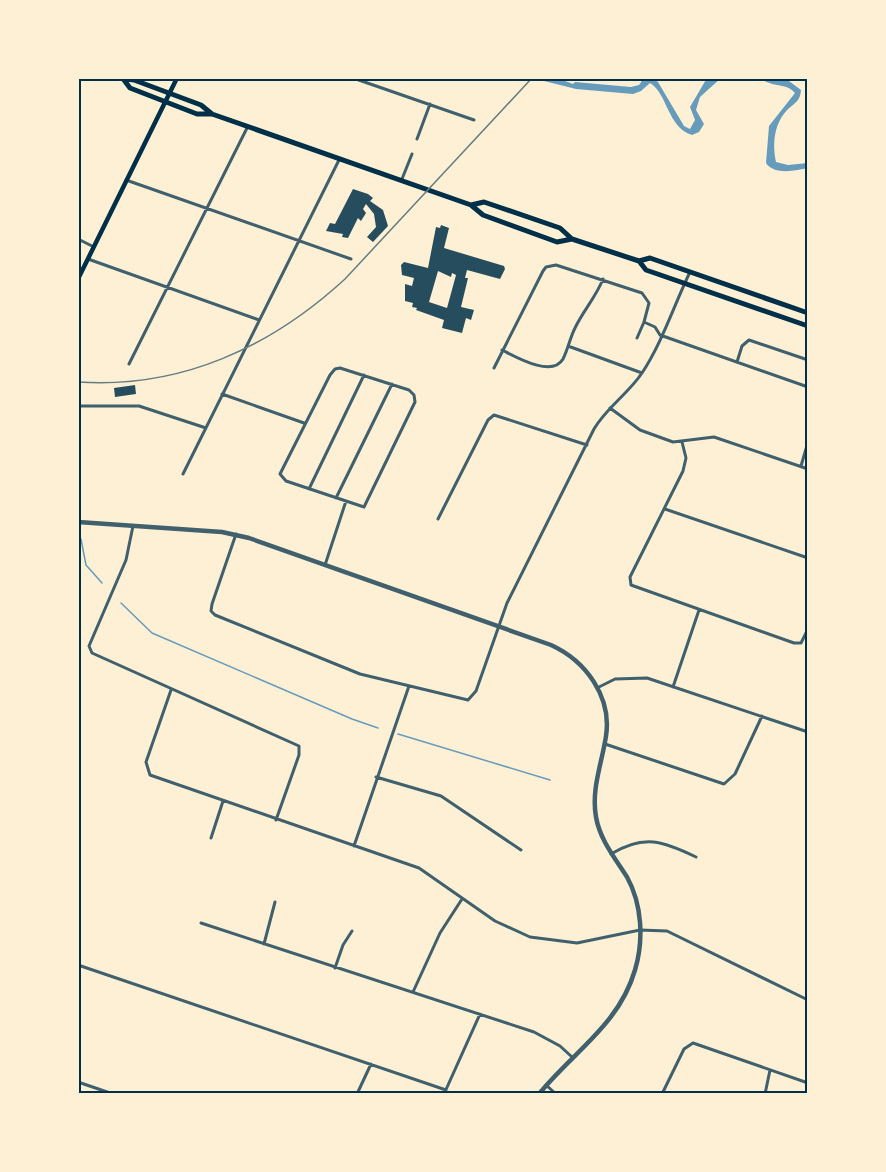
<svg xmlns="http://www.w3.org/2000/svg" width="886" height="1172" font-family="'Space Grotesk',sans-serif">
	<style>
		.water { fill: #669bbc }
		.lines { fill: none; stroke-linecap: round; stroke-linejoin: round }
		.stream { stroke: #669bbc; stroke-width: 1.5 }
		.building { fill: #264d5e; fill-rule: evenodd }
		.minor { stroke: #3f606c; stroke-width: 3 }
		.tertiary { stroke: #3f606c; stroke-width: 4.5 }
		.secondary { stroke: #003049; stroke-width: 4.5 }
		.primary { stroke: #003049; stroke-width: 5 }
		.rail { stroke: #657d81; stroke-width: 1.5 }
		.neatline { fill: none; stroke: #003049; stroke-width: 2 }
	</style>
	<rect width="100%" height="100%" fill="#fdf0d5"/>
	<path class="water" d="M 532,78 L 557,78 L 573,84 L 575,82 L 631,87 L 639,85 L 644,78 L 653,78 L 658,82 L 684,126 L 690,129 L 695,120 L 690,107 L 707,78 L 721,78 L 700,97 L 696,110 L 704,124 L 699,132 L 692,135 C 667,127 668,94 650,83 L 641,91 L 633,94 L 576,89 Z
		M 761,78 L 789,81 L 801,90 C 800,101 796,102 788,109 C 774,123 772,144 776,162 L 788,165 L 808,163 L 808,168 C 795,171 774,175 766,163 L 769,126 L 795,93 C 786,82 771,88 761,78 Z"/>
	<g class="lines">
		<path class="stream" d="M 81,539 L 86,565 L 102,583
			M 121,603 L 152,633 L 352,719 L 378,728
			M 398,734 L 550,780"/>
	</g>
	<path class="building" d="M 353,189 L 368,194 L 373,198 L 370,201 L 383,210 L 388,226 L 373,242 L 367,237 L 376,227 L 374,214 L 366,204 L 363,209 L 366,213 L 361,221 L 358,218 L 348,238 L 342,237 L 343,234 L 326,231 L 330,223 L 335,224 Z
		M 441,225 L 449,228 L 444,248 L 504,266 L 505,269 L 500,279 L 467,270 L 465,278 L 468,278 L 461,307 L 474,310 L 471,320 L 466,318 L 462,333 L 442,328 L 444,320 L 416,310 L 417,308 L 412,307 L 413,303 L 405,301 L 405,284 L 412,286 L 414,278 L 402,275 L 401,265 L 404,262 L 428,268 L 436,227 L 440,228 ZM 438,271 L 451,277 L 452,273 L 456,275 L 447,308 L 429,302 Z
		M 135,385 L 136,394 L 115,397 L 114,388 Z"/>
	<g class="lines">
		<path class="minor" d="M 353,78 L 474,120
			M 417,139 L 430,104
			M 402,179 L 412,154
			M 126,180 L 351,259
			M 78,239 L 94,247
			M 88,259 L 259,320
			M 637,338 L 644,322
			M 568,346 L 642,373
			M 502,350 C 516,357 552,378 563,359 C 568,349 570,338 575,328 C 583,311 596,297 603,279
			M 737,362 L 742,346 L 749,340 L 808,360
			M 129,364 L 248,126
			M 340,368 L 409,390 L 414,395 L 415,402 L 364,507 L 286,481 L 280,474 L 330,375 L 335,369 Z
			M 494,368 L 543,271 L 546,267 L 556,265 L 642,293 L 649,303 L 644,322 L 655,327 L 660,335 L 808,387
			M 222,394 L 304,423
			M 78,406 L 139,406 L 206,428
			M 610,408 L 640,430 L 673,442 L 714,437 L 808,469
			M 682,442 L 686,458 L 683,471 L 630,577 L 631,585 L 794,643 L 801,643 L 808,629
			M 801,466 L 808,442
			M 183,474 L 339,160
			M 309,489 L 364,375
			M 336,498 L 392,384
			M 665,509 L 808,558
			M 438,519 L 488,420 L 494,415 L 587,445
			M 133,526 L 126,560 L 89,646 L 92,653 L 299,746 L 299,755 L 276,820
			M 236,534 L 212,604 L 211,611 L 215,615 L 360,674 L 468,700 L 476,691 L 507,603 L 594,429 C 607,407 628,394 642,373 C 662,343 674,305 690,272
			M 325,565 L 346,501
			M 673,687 L 699,610
			M 597,688 L 615,679 L 647,678 L 808,732
			M 171,690 L 146,762 L 150,775 L 419,868 L 495,921 L 530,937 L 577,943 L 640,930 L 667,931 L 808,1000
			M 605,744 L 724,784 L 735,774 L 762,716
			M 376,777 L 441,796 L 521,850
			M 211,838 L 223,801
			M 354,846 L 409,686
			M 611,854 C 644,834 663,841 696,857
			M 201,923 L 534,1032 L 560,1046 L 572,1057
			M 264,944 L 275,902
			M 78,965 L 446,1090
			M 335,968 L 343,945 L 352,931
			M 413,992 L 440,933 L 462,899
			M 78,1082 L 113,1094
			M 546,1085 L 556,1094
			M 357,1094 L 371,1064
			M 444,1094 L 480,1014
			M 662,1094 L 684,1049 L 693,1043 L 808,1083
			M 765,1094 L 770,1070"/>
		<path class="tertiary" d="M 78,522 L 222,532 L 249,538 L 551,645 C 586,661 612,697 606,736 C 602,763 591,789 596,817 C 600,840 615,858 627,877 C 642,904 644,940 635,970 C 619,1025 573,1052 539,1094"/>
		<path class="secondary" d="M 78,279 L 177,78"/>
		<path class="primary" d="M 119,78 L 134,80 L 201,105 L 212,114
			M 124,80 L 130,88 L 197,114 L 212,114 L 471,205 L 483,215 L 557,242 L 572,239
			M 471,205 L 484,202 L 560,228 L 572,239 L 639,261 L 646,270 L 808,326
			M 639,261 L 650,258 L 808,313"/>
		<path class="rail" d="M 78,382 C 181,389 271,347 345,279 L 532,78"/>
	</g>
	<rect width="886" height="1172" fill="none" stroke="#fdf0d5" stroke-width="159"/>
	<rect x="80" y="80" width="726" height="1012" class="neatline"/>
</svg>
